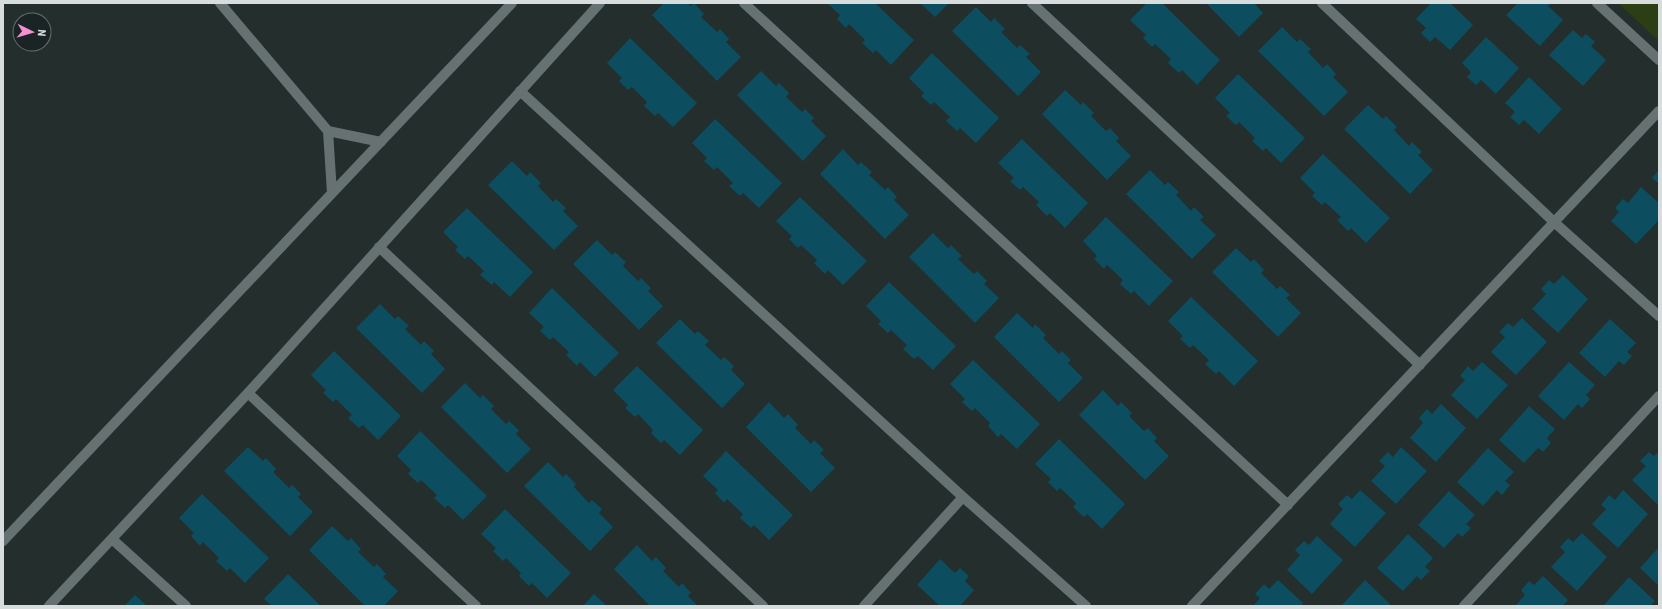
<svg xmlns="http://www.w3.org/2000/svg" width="1662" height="609" font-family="'Roboto Condensed',sans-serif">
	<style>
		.green { fill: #2b3e14 }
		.building { fill: #0c4e60 }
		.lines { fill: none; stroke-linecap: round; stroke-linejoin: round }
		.lane { stroke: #667271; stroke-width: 10 }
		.street { stroke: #667271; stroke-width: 10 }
	</style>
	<rect width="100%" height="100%" fill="#232e2d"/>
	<path class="green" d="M 1618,3 L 1659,3 L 1659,41 Z"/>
	<path class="building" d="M 664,3 L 687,3 L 691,6 L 694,3 L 704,14 L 701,17 L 717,32 L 720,29 L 729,39 L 726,42 L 741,57 L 717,81 L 652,15 Z
		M 827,3 L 875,3 L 914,40 L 891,65 L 876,50 L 873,53 L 862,43 L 865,40 L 849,24 L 846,28 L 837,19 L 840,15 Z
		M 920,3 L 949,3 L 935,17 Z
		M 1147,3 L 1162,3 L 1220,60 L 1197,85 L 1182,70 L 1179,73 L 1168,63 L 1171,59 L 1155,44 L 1152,47 L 1143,38 L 1146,35 L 1130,20 Z
		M 1206,3 L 1254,3 L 1263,13 L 1239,37 Z
		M 1431,3 L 1450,3 L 1473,25 L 1450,50 L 1435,37 L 1430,42 L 1421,33 L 1426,28 L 1416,19 Z
		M 1518,3 L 1551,3 L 1548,6 L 1563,20 L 1540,46 L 1506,15 Z
		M 976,7 L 991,22 L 994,18 L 1005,29 L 1001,32 L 1017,48 L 1020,45 L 1030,54 L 1026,57 L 1041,72 L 1018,96 L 952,31 Z
		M 1282,27 L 1297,42 L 1300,39 L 1311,49 L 1308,52 L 1323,68 L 1327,64 L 1336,74 L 1333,77 L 1348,92 L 1324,116 L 1258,51 Z
		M 1573,30 L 1582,38 L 1586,34 L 1595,42 L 1591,46 L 1606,60 L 1583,86 L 1549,55 Z
		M 1486,37 L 1519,68 L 1496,94 L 1481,80 L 1476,85 L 1467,77 L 1471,72 L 1462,63 Z
		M 630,38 L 697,103 L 673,127 L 658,113 L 655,116 L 644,106 L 647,102 L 632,87 L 628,90 L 619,81 L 622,78 L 607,63 Z
		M 932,53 L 999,118 L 976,143 L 960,128 L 957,131 L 946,121 L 950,117 L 934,102 L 931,105 L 921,96 L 924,93 L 909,78 Z
		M 761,71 L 776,86 L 779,83 L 789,93 L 786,97 L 802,112 L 805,109 L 814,118 L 811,121 L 826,136 L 803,161 L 737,95 Z
		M 1238,74 L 1305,138 L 1281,163 L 1266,148 L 1263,151 L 1252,141 L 1255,138 L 1239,122 L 1236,125 L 1226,116 L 1230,113 L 1215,98 Z
		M 1529,77 L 1562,109 L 1539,134 L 1524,120 L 1519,125 L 1510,117 L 1515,112 L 1505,103 Z
		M 1065,90 L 1081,105 L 1083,102 L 1094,113 L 1091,116 L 1106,131 L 1110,128 L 1119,138 L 1116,141 L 1131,156 L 1107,180 L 1042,114 Z
		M 1368,105 L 1383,119 L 1386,116 L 1397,127 L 1394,130 L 1409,146 L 1412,142 L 1422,152 L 1418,155 L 1433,170 L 1410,194 L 1344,129 Z
		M 715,119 L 782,183 L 759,208 L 743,193 L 740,196 L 729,186 L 733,183 L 717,167 L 714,170 L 704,161 L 707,158 L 692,143 Z
		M 1022,139 L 1088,203 L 1065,228 L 1050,213 L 1047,216 L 1036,205 L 1039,202 L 1023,187 L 1020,190 L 1010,181 L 1014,178 L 998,163 Z
		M 843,149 L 858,165 L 861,162 L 872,172 L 869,175 L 885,190 L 888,187 L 897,197 L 894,200 L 909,215 L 885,239 L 820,174 Z
		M 1323,154 L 1390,218 L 1366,243 L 1351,228 L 1348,231 L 1337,220 L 1341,217 L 1325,202 L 1322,205 L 1312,196 L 1315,193 L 1300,178 Z
		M 512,161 L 527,176 L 530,172 L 541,183 L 538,186 L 553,202 L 556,199 L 566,208 L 563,211 L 578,226 L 554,250 L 488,185 Z
		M 1150,170 L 1165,185 L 1168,182 L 1179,192 L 1176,195 L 1191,211 L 1194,207 L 1204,217 L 1200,220 L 1216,235 L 1192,259 L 1126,194 Z
		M 1659,170 L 1659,184 L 1652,178 Z
		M 1641,187 L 1659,203 L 1659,220 L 1636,244 L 1611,221 L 1619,212 L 1615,208 L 1623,199 L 1628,203 Z
		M 800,197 L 867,261 L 843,285 L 828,270 L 825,274 L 814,263 L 817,260 L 801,245 L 798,248 L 789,239 L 792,236 L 776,221 Z
		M 467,208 L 533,272 L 510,297 L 494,282 L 492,285 L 480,275 L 484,271 L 468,256 L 465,259 L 455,250 L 458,247 L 443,232 Z
		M 1106,217 L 1173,281 L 1149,306 L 1134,291 L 1131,294 L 1120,284 L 1123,280 L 1107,265 L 1104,269 L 1094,259 L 1097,256 L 1083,241 Z
		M 933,233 L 948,248 L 951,245 L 962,256 L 958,259 L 974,274 L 977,271 L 987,281 L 984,284 L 999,298 L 975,323 L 909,257 Z
		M 597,240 L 612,255 L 615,252 L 626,262 L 623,266 L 638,281 L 641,278 L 651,288 L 648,291 L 663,306 L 639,330 L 573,264 Z
		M 1236,248 L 1251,262 L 1254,259 L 1264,270 L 1261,273 L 1277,289 L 1280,286 L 1290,295 L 1286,298 L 1301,313 L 1278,337 L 1212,272 Z
		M 1563,275 L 1588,299 L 1558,333 L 1532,309 L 1546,294 L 1541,289 L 1549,280 L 1554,284 Z
		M 889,282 L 956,346 L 933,370 L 918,356 L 914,359 L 903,349 L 907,345 L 891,330 L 888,333 L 878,324 L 881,321 L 866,306 Z
		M 552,288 L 619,353 L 595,377 L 580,362 L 577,366 L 566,355 L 569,352 L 553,337 L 550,340 L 540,331 L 544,327 L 529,313 Z
		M 1191,297 L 1258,361 L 1234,386 L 1219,371 L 1216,374 L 1205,364 L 1209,360 L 1193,345 L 1190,348 L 1180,339 L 1183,336 L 1168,321 Z
		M 380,304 L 395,319 L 398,316 L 409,326 L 405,329 L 421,345 L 424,341 L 434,351 L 431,354 L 445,369 L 422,393 L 356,328 Z
		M 1017,313 L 1033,328 L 1035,324 L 1046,335 L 1043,338 L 1059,354 L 1062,351 L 1071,360 L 1068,363 L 1083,378 L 1059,402 L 994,337 Z
		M 1522,318 L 1547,342 L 1516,375 L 1491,352 L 1505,337 L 1499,332 L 1508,323 L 1513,327 Z
		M 680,319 L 695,334 L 698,331 L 709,341 L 705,345 L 721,360 L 724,357 L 734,366 L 731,370 L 745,384 L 722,408 L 656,343 Z
		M 1610,319 L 1636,343 L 1627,352 L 1632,356 L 1624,365 L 1619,361 L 1605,377 L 1579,353 Z
		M 334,351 L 401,416 L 378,440 L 363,425 L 359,428 L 348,418 L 352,415 L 336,399 L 333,402 L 323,393 L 326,390 L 311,375 Z
		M 973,360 L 1040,424 L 1017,449 L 1001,434 L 998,437 L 988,426 L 990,423 L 975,408 L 972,411 L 962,402 L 965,399 L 950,384 Z
		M 1482,362 L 1508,385 L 1477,419 L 1451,395 L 1465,380 L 1460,376 L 1468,366 L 1473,371 Z
		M 1569,362 L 1595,385 L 1586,395 L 1590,399 L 1582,408 L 1578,404 L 1564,420 L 1538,396 Z
		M 637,366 L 703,430 L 680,455 L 664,440 L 661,443 L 651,433 L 653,430 L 638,414 L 635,417 L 625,408 L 628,405 L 613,390 Z
		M 465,383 L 480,398 L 483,395 L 494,406 L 491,409 L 506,424 L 509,421 L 519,430 L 516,434 L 531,449 L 507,473 L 441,407 Z
		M 1103,390 L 1118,406 L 1121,402 L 1132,413 L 1129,416 L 1144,431 L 1148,428 L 1157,438 L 1154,441 L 1169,456 L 1145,480 L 1079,415 Z
		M 769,402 L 784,418 L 788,414 L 798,425 L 795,428 L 811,444 L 814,440 L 824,450 L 820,453 L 835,468 L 811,492 L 746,427 Z
		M 1441,404 L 1466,428 L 1436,462 L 1410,438 L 1423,423 L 1419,418 L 1427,409 L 1432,414 Z
		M 1529,406 L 1555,429 L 1547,438 L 1551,443 L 1543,452 L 1538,448 L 1524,463 L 1499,440 Z
		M 420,431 L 487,496 L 463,520 L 448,505 L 445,508 L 434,498 L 437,495 L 421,480 L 418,483 L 408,474 L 411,470 L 397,456 Z
		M 1059,439 L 1125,504 L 1102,529 L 1087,514 L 1084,517 L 1073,507 L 1076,503 L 1060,488 L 1057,491 L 1048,482 L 1051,479 L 1035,464 Z
		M 248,447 L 263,461 L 266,458 L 276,469 L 273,472 L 289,488 L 292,485 L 301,494 L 298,497 L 313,512 L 290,536 L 224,471 Z
		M 1401,447 L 1427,471 L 1396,504 L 1371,481 L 1385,466 L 1379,461 L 1388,452 L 1393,457 Z
		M 1488,448 L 1514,472 L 1505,481 L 1510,485 L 1502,495 L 1497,490 L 1483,506 L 1457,482 Z
		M 726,451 L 793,515 L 769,540 L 754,525 L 751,528 L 740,518 L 743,514 L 727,499 L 724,503 L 715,493 L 718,490 L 703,476 Z
		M 1659,451 L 1659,503 L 1657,504 L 1632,480 L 1646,466 L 1640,461 L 1649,452 L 1654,456 Z
		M 548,462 L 563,477 L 566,474 L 576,484 L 574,487 L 589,503 L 592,500 L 602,509 L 599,513 L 613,527 L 590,551 L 524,486 Z
		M 1360,490 L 1386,513 L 1355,547 L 1330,524 L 1343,509 L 1338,504 L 1347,495 L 1352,499 Z
		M 1623,490 L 1648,514 L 1618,548 L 1592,524 L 1606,509 L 1601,505 L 1609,495 L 1615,500 Z
		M 1449,491 L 1475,515 L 1466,524 L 1471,528 L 1462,537 L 1458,533 L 1444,548 L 1418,525 Z
		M 202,494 L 269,558 L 245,583 L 230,568 L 227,571 L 216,561 L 219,558 L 203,542 L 200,546 L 191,536 L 194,533 L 179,518 Z
		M 505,509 L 571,573 L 547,598 L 532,583 L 529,586 L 519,576 L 521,573 L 506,558 L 503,561 L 493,551 L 496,548 L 481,534 Z
		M 332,526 L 348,541 L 351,538 L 361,549 L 358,552 L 374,567 L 377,564 L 386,574 L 383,577 L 398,591 L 384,606 L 365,606 L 309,550 Z
		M 1582,533 L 1607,557 L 1577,591 L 1551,567 L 1565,552 L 1560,547 L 1568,538 L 1573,542 Z
		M 1408,534 L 1433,558 L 1425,567 L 1430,571 L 1421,580 L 1417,576 L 1403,591 L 1377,568 Z
		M 1317,536 L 1343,560 L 1312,594 L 1287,570 L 1300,555 L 1295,550 L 1304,541 L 1309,545 Z
		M 637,545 L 652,561 L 656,557 L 666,568 L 663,571 L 679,587 L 682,583 L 691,593 L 688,596 L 698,606 L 650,606 L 614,569 Z
		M 1659,547 L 1659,586 L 1640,568 Z
		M 940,559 L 955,573 L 960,568 L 969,576 L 965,581 L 974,590 L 960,606 L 940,606 L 917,585 Z
		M 288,574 L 321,606 L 272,606 L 264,599 Z
		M 1543,576 L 1568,600 L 1562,606 L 1515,606 L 1525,595 L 1521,590 L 1529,581 L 1534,585 Z
		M 1629,577 L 1655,601 L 1650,606 L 1603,606 Z
		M 1278,580 L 1303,603 L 1301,606 L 1253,606 L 1260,598 L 1255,594 L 1264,584 L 1269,589 Z
		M 1365,580 L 1390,604 L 1388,606 L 1341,606 Z
		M 594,594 L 607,606 L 583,606 Z
		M 135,595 L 147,606 L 124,606 Z"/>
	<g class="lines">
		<path class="lane" d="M 220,3 L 328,131
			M 332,193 L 328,131 L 381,142
			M 3,541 L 512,3"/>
		<path class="street" d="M 744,3 L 1288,505
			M 1032,3 L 1420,365
			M 1322,3 L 1554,222 L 1659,316
			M 1597,3 L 1659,60
			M 520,91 L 963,497 L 1086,606
			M 379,247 L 763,606
			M 248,393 L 476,606
			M 112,539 L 186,606
			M 49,606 L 248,393 L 600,3
			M 864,606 L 963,497
			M 1192,606 L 1659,111
			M 1464,606 L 1659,396"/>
	</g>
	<rect width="1662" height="609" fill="none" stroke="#d7dddd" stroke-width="8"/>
	<g transform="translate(32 32) rotate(95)"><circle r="19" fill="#1a2424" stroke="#666e6e"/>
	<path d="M0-3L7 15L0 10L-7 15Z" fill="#f690d0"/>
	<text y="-6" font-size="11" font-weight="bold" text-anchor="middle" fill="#d7dddd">N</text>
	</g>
</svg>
